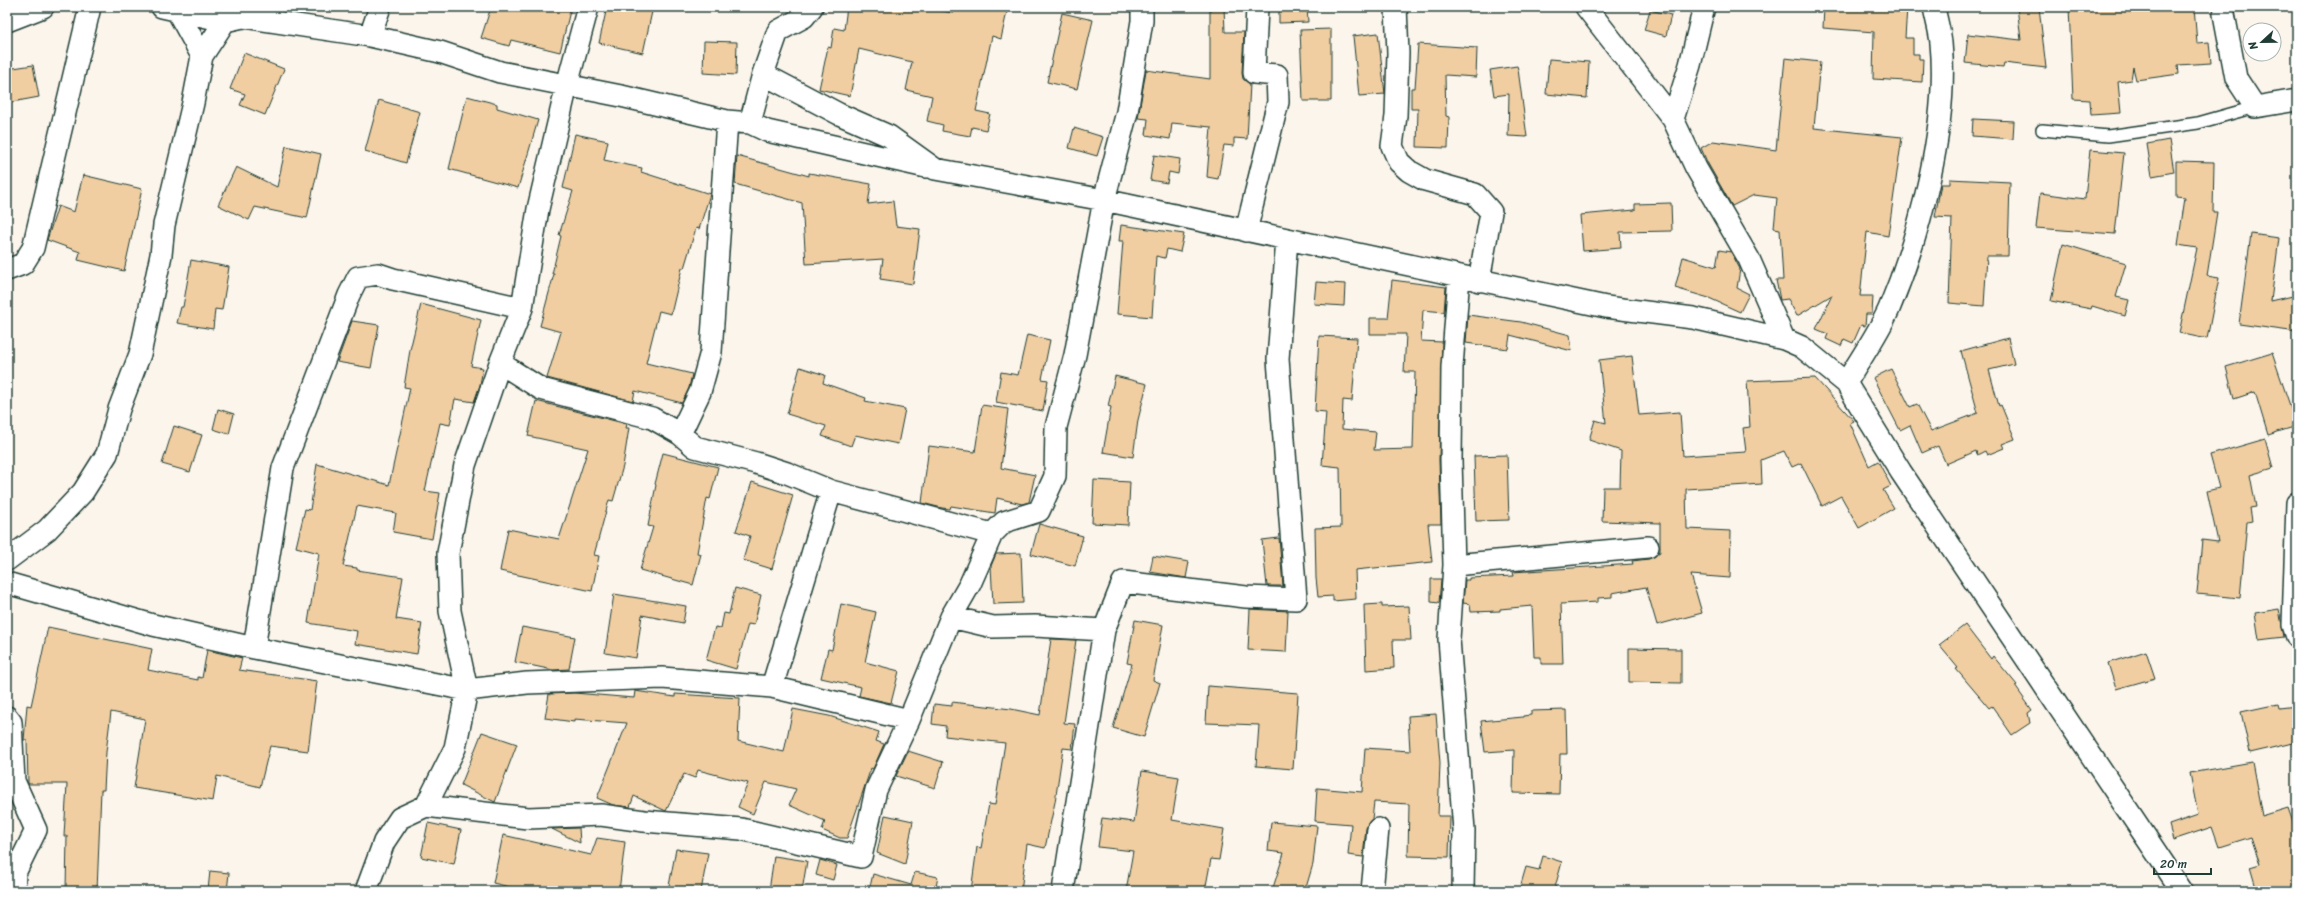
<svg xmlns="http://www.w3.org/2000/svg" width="2304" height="898" font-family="Sriracha,sans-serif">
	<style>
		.building { fill: #f0cea2; stroke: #1f3d34 }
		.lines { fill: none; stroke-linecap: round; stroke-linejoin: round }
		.lane-casing { stroke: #1f3d34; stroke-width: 14 }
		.street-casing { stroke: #1f3d34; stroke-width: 24 }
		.lane { stroke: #fff; stroke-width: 11 }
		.street { stroke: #fff; stroke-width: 21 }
	</style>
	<rect width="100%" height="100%" fill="#fcf5ec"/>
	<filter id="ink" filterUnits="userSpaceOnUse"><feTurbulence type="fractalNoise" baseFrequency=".025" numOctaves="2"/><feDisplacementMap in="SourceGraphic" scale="8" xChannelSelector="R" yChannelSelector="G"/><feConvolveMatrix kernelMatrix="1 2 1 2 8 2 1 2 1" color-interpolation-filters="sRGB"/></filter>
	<g filter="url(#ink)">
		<path class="building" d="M 491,7 L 571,7 L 560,52 L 511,40 L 509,46 L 481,38 Z
			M 607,7 L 653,7 L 643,53 L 599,43 Z
			M 847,7 L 922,7 L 953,13 L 954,7 L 1008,7 L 1001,39 L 992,36 L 976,111 L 990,114 L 986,130 L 972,127 L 970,136 L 942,131 L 943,125 L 927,121 L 932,96 L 906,90 L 912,62 L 859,49 L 850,96 L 819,89 L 828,47 L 831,48 L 834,28 L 844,30 Z
			M 1210,7 L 1224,7 L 1225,32 L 1244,32 L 1242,73 L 1243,79 L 1250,84 L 1247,139 L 1234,138 L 1234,146 L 1224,145 L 1218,179 L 1207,177 L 1211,127 L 1172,123 L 1170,139 L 1146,135 L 1148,119 L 1138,118 L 1146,70 L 1210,79 Z
			M 1279,7 L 1307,7 L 1308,22 L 1279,23 Z
			M 1824,7 L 1907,7 L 1905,38 L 1913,38 L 1913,54 L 1919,54 L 1919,59 L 1923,59 L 1922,82 L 1873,79 L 1874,32 L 1823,28 Z
			M 2017,7 L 2039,7 L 2046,68 L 2004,63 L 2003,67 L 1965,63 L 1968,34 L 2021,40 Z
			M 2069,7 L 2194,7 L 2197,43 L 2209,42 L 2211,63 L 2178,65 L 2179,74 L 2136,80 L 2133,67 L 2131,80 L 2118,82 L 2121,113 L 2091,115 L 2090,100 L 2073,99 Z
			M 1650,10 L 1671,15 L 1666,36 L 1644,30 Z
			M 1062,13 L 1093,20 L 1077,89 L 1047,82 Z
			M 1331,29 L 1331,101 L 1303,101 L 1300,30 Z
			M 1378,33 L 1385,94 L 1359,96 L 1353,36 Z
			M 704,41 L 737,42 L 736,75 L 703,73 Z
			M 1418,44 L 1477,48 L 1476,77 L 1445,75 L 1446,116 L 1449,117 L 1448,148 L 1417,147 L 1418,109 L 1411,109 L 1411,88 L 1415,88 Z
			M 244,53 L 284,69 L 265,115 L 240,105 L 245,94 L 230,89 Z
			M 1785,58 L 1820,62 L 1814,128 L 1902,137 L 1888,236 L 1867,232 L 1860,296 L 1873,296 L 1872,314 L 1866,314 L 1865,326 L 1861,325 L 1853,343 L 1844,339 L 1841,346 L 1826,339 L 1828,334 L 1816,329 L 1832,295 L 1797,316 L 1788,299 L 1780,300 L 1776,280 L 1783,280 L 1780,229 L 1774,228 L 1777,198 L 1754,195 L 1732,206 L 1707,162 L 1701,148 L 1713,141 L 1776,150 Z
			M 1549,59 L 1589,62 L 1587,98 L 1546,94 Z
			M 33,65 L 39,97 L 7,103 L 7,69 Z
			M 1517,66 L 1518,69 L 1527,137 L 1508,136 L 1509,94 L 1494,96 L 1490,70 Z
			M 467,96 L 497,104 L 497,108 L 538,120 L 518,188 L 449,169 Z
			M 379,100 L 420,112 L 406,163 L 365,151 Z
			M 1973,119 L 2014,121 L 2013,139 L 1972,136 Z
			M 1074,128 L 1103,137 L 1097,156 L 1069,148 Z
			M 575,134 L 608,141 L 604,160 L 642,168 L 641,172 L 710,194 L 699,229 L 696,228 L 684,268 L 682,268 L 671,314 L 659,311 L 646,363 L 692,374 L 689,388 L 682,403 L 635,391 L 633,401 L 547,378 L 561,332 L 540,326 L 554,274 L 552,274 L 561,236 L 559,235 L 573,191 L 563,188 Z
			M 2169,140 L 2174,172 L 2152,176 L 2147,144 Z
			M 286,146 L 321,154 L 307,218 L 255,207 L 249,220 L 218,205 L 236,167 L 277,187 Z
			M 2090,150 L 2124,153 L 2115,234 L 2036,228 L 2040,193 L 2085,199 Z
			M 1154,155 L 1180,159 L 1178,174 L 1169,172 L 1167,183 L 1150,180 Z
			M 737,156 L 809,176 L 809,173 L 871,184 L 868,204 L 893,201 L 896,226 L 920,229 L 913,284 L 880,279 L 883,259 L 806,264 L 802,203 L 735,184 Z
			M 2176,161 L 2214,162 L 2213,212 L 2217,212 L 2207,276 L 2219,278 L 2207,339 L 2179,333 L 2197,248 L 2178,245 L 2185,198 L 2176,197 Z
			M 83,175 L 142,189 L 124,271 L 78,260 L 80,252 L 47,240 L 58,206 L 74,212 Z
			M 1950,179 L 2010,182 L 2008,256 L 1987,256 L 1984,306 L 1949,303 L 1952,218 L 1935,217 L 1941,184 L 1950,184 Z
			M 1671,203 L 1672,231 L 1620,232 L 1621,248 L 1583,251 L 1580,215 L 1635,210 L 1635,204 Z
			M 1121,225 L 1184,234 L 1180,252 L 1167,249 L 1165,258 L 1156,256 L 1152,317 L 1117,314 L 1123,241 L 1119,241 Z
			M 2251,234 L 2279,238 L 2271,301 L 2297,295 L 2297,332 L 2239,324 Z
			M 2063,244 L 2126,263 L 2116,297 L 2129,300 L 2125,316 L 2092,306 L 2091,309 L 2051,301 Z
			M 1719,250 L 1731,252 L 1740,269 L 1737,288 L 1749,294 L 1740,312 L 1709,298 L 1675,288 L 1683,257 L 1716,267 Z
			M 191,260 L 229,267 L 222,310 L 215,309 L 213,329 L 177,323 L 181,307 L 183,307 Z
			M 1392,280 L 1446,287 L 1444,312 L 1423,310 L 1421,341 L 1442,342 L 1439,460 L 1441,524 L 1428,524 L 1432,562 L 1355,570 L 1356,599 L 1333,601 L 1333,596 L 1318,597 L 1316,578 L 1315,528 L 1341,527 L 1340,467 L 1322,465 L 1326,412 L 1315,411 L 1319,336 L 1357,338 L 1352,401 L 1343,400 L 1342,429 L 1376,432 L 1374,450 L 1413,449 L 1415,372 L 1404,372 L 1406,334 L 1370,334 L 1370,318 L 1388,318 Z
			M 1316,282 L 1345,284 L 1344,306 L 1314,304 Z
			M 421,304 L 481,320 L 471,366 L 483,368 L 480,385 L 474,402 L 455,399 L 450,425 L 440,423 L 425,491 L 440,493 L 432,539 L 393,532 L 396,513 L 357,506 L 343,566 L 357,568 L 357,570 L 403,577 L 396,619 L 422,623 L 417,654 L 355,644 L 357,631 L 308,623 L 319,553 L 296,547 L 305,509 L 310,510 L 317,464 L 389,485 L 410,388 L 404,387 L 410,350 Z
			M 1468,315 L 1521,322 L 1570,335 L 1572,351 L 1510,335 L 1508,349 L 1466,343 Z
			M 352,321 L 379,325 L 371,368 L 337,362 Z
			M 1027,335 L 1050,340 L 1042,379 L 1048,380 L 1043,411 L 996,402 L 1001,372 L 1018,375 Z
			M 2008,338 L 2014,364 L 1989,370 L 1999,406 L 2001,405 L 2015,439 L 2002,444 L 2004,448 L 1987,455 L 1985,451 L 1977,455 L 1976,451 L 1946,464 L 1938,446 L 1922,453 L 1910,425 L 1900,430 L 1873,378 L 1891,369 L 1910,407 L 1917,404 L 1931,431 L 1978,413 L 1961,351 Z
			M 2272,353 L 2297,426 L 2268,435 L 2255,392 L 2234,399 L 2226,367 Z
			M 1632,356 L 1639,415 L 1680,412 L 1683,456 L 1746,452 L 1743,428 L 1750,427 L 1747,381 L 1815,378 L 1854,421 L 1850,423 L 1869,466 L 1878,461 L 1891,486 L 1883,490 L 1894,508 L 1859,528 L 1841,496 L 1822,506 L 1801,463 L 1792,467 L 1784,451 L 1761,460 L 1762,484 L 1686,489 L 1687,529 L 1731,531 L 1730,578 L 1691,575 L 1702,613 L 1657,625 L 1646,587 L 1612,593 L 1612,597 L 1598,598 L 1598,602 L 1561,604 L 1563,664 L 1541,664 L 1541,657 L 1534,657 L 1532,606 L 1500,609 L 1500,611 L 1471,612 L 1470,604 L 1463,603 L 1465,580 L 1469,580 L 1469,578 L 1514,576 L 1513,572 L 1633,564 L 1632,561 L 1649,559 L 1660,552 L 1660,523 L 1602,521 L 1603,487 L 1620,487 L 1621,451 L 1589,440 L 1595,420 L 1606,423 L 1599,360 Z
			M 800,367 L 825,375 L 823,383 L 866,398 L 865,401 L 905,409 L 898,444 L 855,435 L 851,446 L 822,436 L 826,426 L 787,414 Z
			M 1115,376 L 1147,384 L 1138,420 L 1133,457 L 1103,452 L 1111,407 L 1108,406 Z
			M 536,401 L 627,424 L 626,428 L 629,428 L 623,466 L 613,501 L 609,500 L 594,555 L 599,556 L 592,591 L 500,571 L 508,529 L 559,539 L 588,449 L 528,436 Z
			M 982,405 L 1008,409 L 1001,468 L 1035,475 L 1029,502 L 1022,504 L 997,498 L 995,513 L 951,506 L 950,509 L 942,508 L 922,503 L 929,446 L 975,452 Z
			M 218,409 L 234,414 L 229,434 L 213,429 Z
			M 174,426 L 202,435 L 190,472 L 162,464 Z
			M 2265,439 L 2273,468 L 2250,475 L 2256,507 L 2250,508 L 2252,521 L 2247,522 L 2240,598 L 2197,594 L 2202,540 L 2218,542 L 2207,491 L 2219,488 L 2210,455 Z
			M 663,453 L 718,467 L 710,499 L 707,498 L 697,553 L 701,554 L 693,585 L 640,570 L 653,527 L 648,526 L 656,485 L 655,484 Z
			M 1507,455 L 1509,520 L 1476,521 L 1474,456 Z
			M 1094,480 L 1130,482 L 1128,525 L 1092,523 Z
			M 752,482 L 793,495 L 772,569 L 743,560 L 750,536 L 736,531 Z
			M 1039,524 L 1083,536 L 1075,566 L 1031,554 Z
			M 1279,538 L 1283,586 L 1267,586 L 1262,540 Z
			M 1021,553 L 1023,603 L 993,604 L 991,566 L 996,554 Z
			M 1153,556 L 1189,562 L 1186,578 L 1150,572 Z
			M 1431,579 L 1441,579 L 1439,603 L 1431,602 Z
			M 735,588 L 761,595 L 754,625 L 748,624 L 736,669 L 706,660 L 715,627 L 721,628 L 724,613 L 729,614 Z
			M 614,594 L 686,606 L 683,623 L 642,615 L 636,658 L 605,653 Z
			M 841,604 L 876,612 L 865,662 L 899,671 L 891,703 L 859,696 L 861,687 L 821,678 L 828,649 L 832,650 Z
			M 1382,604 L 1382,607 L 1409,606 L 1411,640 L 1393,640 L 1394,668 L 1366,670 L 1364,605 Z
			M 1250,609 L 1288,611 L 1286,652 L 1248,650 Z
			M 2279,609 L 2284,637 L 2259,640 L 2255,613 Z
			M 1135,620 L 1163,625 L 1153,680 L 1160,683 L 1144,737 L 1113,728 L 1132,664 L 1127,663 Z
			M 1965,625 L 1991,659 L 1993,656 L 2017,685 L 2015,686 L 2032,710 L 2028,713 L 2030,723 L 2012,735 L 1992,706 L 1989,708 L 1956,669 L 1958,668 L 1939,645 Z
			M 48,627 L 152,649 L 148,670 L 198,680 L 198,677 L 202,678 L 207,650 L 242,658 L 239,670 L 317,681 L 308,751 L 270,746 L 260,787 L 217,776 L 213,801 L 134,788 L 145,719 L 111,712 L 106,752 L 104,790 L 101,790 L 97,891 L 66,890 L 67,836 L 64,836 L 67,784 L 28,784 L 27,740 L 24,740 L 27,705 L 31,706 Z
			M 522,627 L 575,637 L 569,669 L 553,670 L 515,662 Z
			M 1051,639 L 1076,640 L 1064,723 L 1075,724 L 1072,749 L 1063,748 L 1055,802 L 1045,848 L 1027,844 L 1021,891 L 971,891 L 977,847 L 981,848 L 989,804 L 995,805 L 1005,743 L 945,736 L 946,726 L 932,724 L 934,704 L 952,706 L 952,702 L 1011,709 L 1040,715 Z
			M 1629,648 L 1681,649 L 1681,683 L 1629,682 Z
			M 2146,651 L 2155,678 L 2116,689 L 2108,663 Z
			M 1208,686 L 1298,693 L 1293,769 L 1256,766 L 1259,725 L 1206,723 Z
			M 635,691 L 675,697 L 675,694 L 740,698 L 738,741 L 784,752 L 793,709 L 829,716 L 879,732 L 876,741 L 884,744 L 873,769 L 871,768 L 847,838 L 840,838 L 822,830 L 825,821 L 789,805 L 796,789 L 766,782 L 753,814 L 738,807 L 748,783 L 698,770 L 695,778 L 684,774 L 666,811 L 634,796 L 630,807 L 613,805 L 597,798 L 627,723 L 574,719 L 574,722 L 545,718 L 549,694 L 574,693 L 634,698 Z
			M 2278,704 L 2279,708 L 2297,706 L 2297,742 L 2250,753 L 2241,712 Z
			M 1566,710 L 1567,754 L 1560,754 L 1559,794 L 1513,793 L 1514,750 L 1485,752 L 1481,721 L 1523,717 L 1523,716 L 1531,715 L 1531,711 Z
			M 1436,714 L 1440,763 L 1438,816 L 1450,816 L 1449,857 L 1408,856 L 1409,804 L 1374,802 L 1372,819 L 1366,828 L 1363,857 L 1348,855 L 1351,824 L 1315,821 L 1317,788 L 1362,792 L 1365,748 L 1410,751 L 1408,716 Z
			M 482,732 L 517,744 L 495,802 L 461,785 Z
			M 908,751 L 943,762 L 935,788 L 896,776 Z
			M 2252,762 L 2262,816 L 2288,808 L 2297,834 L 2297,891 L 2257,891 L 2250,867 L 2260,864 L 2251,837 L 2219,847 L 2212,827 L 2173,840 L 2169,825 L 2198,815 L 2190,773 Z
			M 1142,771 L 1179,777 L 1172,820 L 1224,829 L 1219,860 L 1211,859 L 1205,891 L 1126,891 L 1133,851 L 1098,847 L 1102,818 L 1134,822 Z
			M 885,815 L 913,821 L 905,864 L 877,853 Z
			M 1271,822 L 1317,826 L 1313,864 L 1305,891 L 1272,891 L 1284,853 L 1268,851 Z
			M 428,823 L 461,830 L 454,864 L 421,857 Z
			M 579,828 L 580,843 L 552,829 Z
			M 503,835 L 591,855 L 597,838 L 625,842 L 619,891 L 526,891 L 493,883 Z
			M 676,849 L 708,853 L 701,891 L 668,891 Z
			M 774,856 L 807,861 L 802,891 L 769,891 Z
			M 1543,856 L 1562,862 L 1554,891 L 1519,891 L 1526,867 L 1539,870 Z
			M 820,860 L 837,865 L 833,880 L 816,875 Z
			M 210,871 L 229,873 L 227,891 L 208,890 Z
			M 915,872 L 938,877 L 935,891 L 869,891 L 873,874 L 911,885 Z"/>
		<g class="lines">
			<g class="lane-casing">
				<path id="lane" d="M 2042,130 L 2108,136 L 2198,123 L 2255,107"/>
			</g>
			<g class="street-casing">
				<path id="street" d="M 162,7 L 225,21 L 243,17 L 370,36 L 440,52 L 500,72 L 621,96 L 727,121 L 750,123 L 767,131 L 926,167
					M 1396,7 L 1398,53 L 1396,116 L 1392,146 L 1399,162 L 1409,171 L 1425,180 L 1475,194 L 1491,212 L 1479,281
					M 1586,7 L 1673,119 L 1696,168 L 1749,259 L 1784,339
					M 176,9 L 202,56
					M 2224,14 L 2236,78 L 2255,107 L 2297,100
					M 7,21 L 43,7
					M 370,36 L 380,7
					M 763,74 L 839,114 L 889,136 L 935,169 L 1104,200 L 1606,307 L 1693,318 L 1784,339 L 1802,347 L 1846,383 L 1901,472 L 2182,891
					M 1673,119 L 1690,65 L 1704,7
					M 750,123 L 763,74 L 778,31 L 804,17 L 812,7
					M 1246,231 L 1278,102 L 1277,75 L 1254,73 L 1257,7
					M 7,270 L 23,264 L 33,248 L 90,7
					M 1459,276 L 1452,367 L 1451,460 L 1454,565 L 1449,639 L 1464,830 L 1463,891
					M 500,363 L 541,389 L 652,418 L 680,434 L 695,447 L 756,463 L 787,473 L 831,491 L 992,534
					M 1846,383 C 1860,359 1878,334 1889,309 C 1920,235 1949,123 1941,43 C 1940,31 1936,19 1934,7
					M 680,434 L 700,392 L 711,352 L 727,121
					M 2297,503 L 2293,625 L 2297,637
					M 7,560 L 47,530 L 83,492 L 107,454 L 119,409 L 140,354 L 161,255 L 164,225 L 193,103 L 202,56 L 225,21
					M 1454,565 L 1648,547
					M 7,583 L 153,625 L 254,648 L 467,690 L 527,683 L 662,678 L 772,687 L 831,491
					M 951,617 L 993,627 L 1035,626 L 1104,630
					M 254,648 L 283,468 L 349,295 L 358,277 L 378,274 L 393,279 L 522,308
					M 772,687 L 909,720
					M 7,717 L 11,722 L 14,781 L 36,830 L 15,873 L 14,891
					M 426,806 L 528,818 L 601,815 L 644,821 L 741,829 L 861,857 L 876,790 L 909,720 L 951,617 L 970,584 L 992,534 L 1004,522 L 1039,511 L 1055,476 L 1056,427 L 1075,355 L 1104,200 L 1127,112 L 1142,21 L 1142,7
					M 366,891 L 384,842 L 400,818 L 426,806 L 455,748 L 467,690 L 450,611 L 448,553 L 465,465 L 500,363 L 522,308 L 538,209 L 567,85 L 588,7
					M 1063,891 L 1104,630 L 1123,582 L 1246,597 L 1296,599 L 1278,359 L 1287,239
					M 1372,891 L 1378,829"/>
			</g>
			<use href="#lane" class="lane"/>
			<use href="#street" class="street"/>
		</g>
	</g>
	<rect width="2304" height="898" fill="none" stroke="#fff" stroke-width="24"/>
	<rect x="12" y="12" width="2280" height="874" fill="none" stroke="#1f3d34" stroke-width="1.5" filter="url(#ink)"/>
	<g transform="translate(2262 42) rotate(248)"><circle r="19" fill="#ffffff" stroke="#a5b1ae"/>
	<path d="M0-3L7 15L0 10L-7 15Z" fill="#1f3d34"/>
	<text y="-6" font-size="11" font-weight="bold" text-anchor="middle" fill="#1f3d34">N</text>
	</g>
	<path d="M2154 868v6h57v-6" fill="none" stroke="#1f3d34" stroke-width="2"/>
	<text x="2160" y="868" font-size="12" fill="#1f3d34" stroke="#ffffff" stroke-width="3" paint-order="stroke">20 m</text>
</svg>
